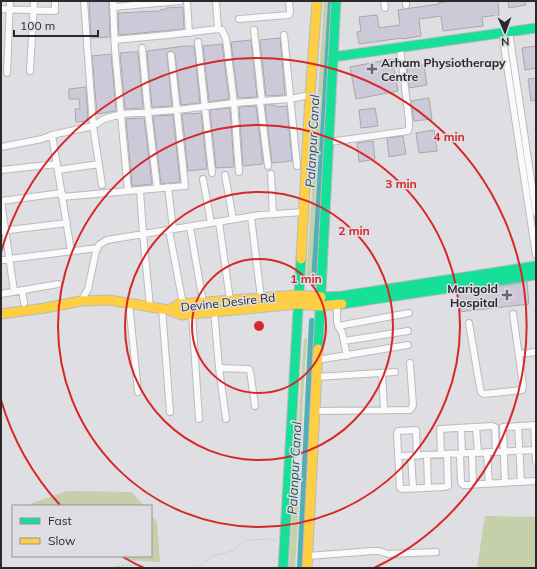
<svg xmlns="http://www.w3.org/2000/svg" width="537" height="569" font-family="Mulish,sans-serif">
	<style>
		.green { fill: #c5cfa9 }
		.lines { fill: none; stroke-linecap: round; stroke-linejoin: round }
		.canal { stroke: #51b0b7; stroke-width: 6 }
		.building { fill: #cdc9d9; stroke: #a8a8aa }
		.street-casing { stroke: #bbbabd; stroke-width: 8 }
		.fast-casing { stroke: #bbbabd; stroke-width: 11 }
		.slow-casing { stroke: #bbbabd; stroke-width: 11 }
		.path { stroke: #c0bfc1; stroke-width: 1; stroke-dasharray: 2 2; stroke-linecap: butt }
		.street { stroke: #fafafb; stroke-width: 6 }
		.fast { stroke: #16e098; stroke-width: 9 }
		.slow { stroke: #ffcf43; stroke-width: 9 }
		.ring { fill: none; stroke: #d62828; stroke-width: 2 }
		.poi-dot { fill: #69696c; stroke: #dedde3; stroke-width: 1.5 }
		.labels { text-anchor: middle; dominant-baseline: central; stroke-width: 3; stroke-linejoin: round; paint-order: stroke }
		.poi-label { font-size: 12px; font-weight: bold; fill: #2a2a2c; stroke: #dedde3; text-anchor: start }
		.street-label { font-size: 12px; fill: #2a2a2c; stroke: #dedde3 }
		.water-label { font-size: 13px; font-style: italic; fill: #1f5155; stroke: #dedde3 }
		.centre { fill: #d62828; stroke: #dedde3; stroke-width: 2 }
		.ring-label { font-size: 12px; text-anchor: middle; font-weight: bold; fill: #d62828; stroke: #dedde3; stroke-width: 3; stroke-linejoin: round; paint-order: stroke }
	</style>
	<rect width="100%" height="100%" fill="#dfdee2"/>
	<path class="green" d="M 324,1 L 328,1 L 315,207 L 312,283 L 306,282 Z
		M 304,339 L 307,339 L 303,398 L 301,453 L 296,453 Z
		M 294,482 L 299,482 C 299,511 297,539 295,568 L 289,568 Z
		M 67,491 L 132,492 L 144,506 L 24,506 Z
		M 151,514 L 157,522 L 160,562 L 127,560 L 127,556 L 151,556 Z
		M 485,516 L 536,517 L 536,568 L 477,568 Z"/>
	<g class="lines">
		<path class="canal" d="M 314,283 L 331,1
			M 300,568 L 312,321"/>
	</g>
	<path class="building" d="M 89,1 L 109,1 L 110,37 L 91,38 Z
		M 450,1 L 498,1 L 499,15 L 482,17 L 483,26 L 443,31 L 441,16 L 419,19 L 421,36 L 402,39 L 402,38 L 359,44 L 357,32 L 361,31 L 359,17 L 377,15 L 379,28 L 400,25 L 398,10 L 439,4 L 438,3 Z
		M 508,1 L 525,1 L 526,5 L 509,8 Z
		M 183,7 L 184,29 L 119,35 L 118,13 L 160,11 L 160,10 L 166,9 L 166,8 Z
		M 280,38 L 285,95 L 266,96 L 260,40 Z
		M 251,40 L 257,97 L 238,98 L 231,42 Z
		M 222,44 L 229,99 L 209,102 L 203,46 Z
		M 185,46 L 194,46 L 200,103 L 181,105 L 175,55 L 174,52 L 171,51 L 168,52 L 167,55 L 172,106 L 152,107 L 147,51 Z
		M 536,46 L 536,68 L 525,70 L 522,48 Z
		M 132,52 L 138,52 L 143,108 L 125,109 L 120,53 Z
		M 111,54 L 116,111 L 97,114 L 92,56 Z
		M 392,59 L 398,91 L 356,99 L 350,67 Z
		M 424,65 L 427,85 L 409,88 L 407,67 Z
		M 536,78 L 536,100 L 531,101 L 528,79 Z
		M 86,87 L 88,121 L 76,122 L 75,109 L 80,109 L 79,99 L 69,99 L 69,89 Z
		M 429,98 L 432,119 L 414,121 L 411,101 Z
		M 265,105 L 275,105 L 276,107 L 287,106 L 292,161 L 272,163 Z
		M 256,106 L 263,164 L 243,166 L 239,107 Z
		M 230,108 L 234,167 L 216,168 L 210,110 Z
		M 375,108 L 378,126 L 361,128 L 359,110 Z
		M 191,113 L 191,114 L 201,113 L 207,169 L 188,171 L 182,114 Z
		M 173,115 L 180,182 L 161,184 L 153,116 Z
		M 144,118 L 152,184 L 132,186 L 126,119 Z
		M 434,130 L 437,151 L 419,153 L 416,133 Z
		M 403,136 L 406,154 L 389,157 L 387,138 Z
		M 373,141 L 375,159 L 359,162 L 357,143 Z
		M 527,282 L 529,304 L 459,312 L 457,293 Z"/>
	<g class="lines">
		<g class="street-casing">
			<path id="street" d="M 84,1 L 93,126 L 102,185
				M 113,1 L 115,50 L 128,191 L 185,186 L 171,55
				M 187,1 L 189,33
				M 384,1 L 385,8
				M 406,1 L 406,5
				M 113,7 L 180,1
				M 1,9 L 55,11 L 55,1
				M 239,19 L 289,15 L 290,12 L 289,1
				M 218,29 L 222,30 L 226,39 L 234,103 L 239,172
				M 254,30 L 262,101
				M 509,32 L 536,213
				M 502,33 L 536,255
				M 284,35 L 297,166
				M 114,40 L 168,35 L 218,29 L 216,1
				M 198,42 L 212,173
				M 142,48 L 148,112 L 157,188
				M 30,71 L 34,1
				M 7,73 L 10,1
				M 260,101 L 268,166
				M 52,135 L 71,251
				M 329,142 L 408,131 L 409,127 L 409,120 L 400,48
				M 1,147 L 42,139 L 52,135 L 93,126 L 104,119 L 122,114 L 177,110 L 234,103 L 290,99 L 310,95
				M 1,170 L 57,164
				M 58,170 L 99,164
				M 271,174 L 273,214
				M 225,175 L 233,219
				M 203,179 L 211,223
				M 168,187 L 173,229
				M 140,190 L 143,234 L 150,307
				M 62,197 L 128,191
				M 1,201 L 14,291
				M 1,201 L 62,193
				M 251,217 L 261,298
				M 219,222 L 230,300
				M 190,227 L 203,302
				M 169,230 L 183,304
				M 1,231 L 67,223
				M 1,260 L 98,248
				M 22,290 L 24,303
				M 1,294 L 58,284
				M 81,301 L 88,289 L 96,251 L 99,245 L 107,240 L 260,215 L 303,212
				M 129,303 L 138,392
				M 337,305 L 337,322 L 338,326 L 342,332 L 347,356
				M 162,309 L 170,412
				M 214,310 L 219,368 L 226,419
				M 192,314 L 199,419
				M 469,323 L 480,388 L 481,392 L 484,394 L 522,390 L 523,385 L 513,314
				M 338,326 L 409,313
				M 344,341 L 408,331
				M 519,354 L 536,352
				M 317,360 L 408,345
				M 219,368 L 249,369 L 250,371 L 255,406
				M 382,373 L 384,410
				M 317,377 L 395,372
				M 315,411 L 410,410 L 411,409 L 413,405 L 410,363
				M 534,425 L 536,461
				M 518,426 L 521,482
				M 476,427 L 478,453
				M 461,428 L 462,453
				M 487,452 L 489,484
				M 472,453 L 473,485
				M 441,454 L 440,429 L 492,426 L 495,427 L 496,452
				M 460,454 L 461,482 L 462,484 L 464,485 L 536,481
				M 427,455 L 428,488
				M 398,456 L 536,450
				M 411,456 L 413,488
				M 417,456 L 416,430 L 398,431 L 397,434 L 400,488 L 403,489 L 445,487 L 448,486 L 447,454
				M 505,483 L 503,427 L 536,425
				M 308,556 L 373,551 L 379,551 L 388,554 L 436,552"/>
		</g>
		<g class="fast-casing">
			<path id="fast" d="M 333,57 L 536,28
				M 321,297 L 342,296 L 536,266
				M 342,304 L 536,275
				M 318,349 L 336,1
				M 283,568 L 301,259"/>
		</g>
		<g class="slow-casing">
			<path id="slow" d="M 301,259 L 310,95 L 317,1
				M 169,310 L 179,304 L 298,295 L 321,297
				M 1,314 L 45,308 L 81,301 L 109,300 L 169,310 L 182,315 L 298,304 L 320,306 L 342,304
				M 307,568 L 318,349"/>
		</g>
		<path class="path" d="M 110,568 L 126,565 L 143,565 L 145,568
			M 198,568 L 211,557 L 234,550 L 246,540 L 269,539 L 277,541"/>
		<use href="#street" class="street"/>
		<use href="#fast" class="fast"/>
		<use href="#slow" class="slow"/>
	</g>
	<g class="ring">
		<circle cx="259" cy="326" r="67"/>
		<circle cx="259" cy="326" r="134"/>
		<circle cx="259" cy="326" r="201"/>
		<path d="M144 568A268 268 0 0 1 123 557M60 505A268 268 0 0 1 1 400M1 252A268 268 0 1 1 374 568"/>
	</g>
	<g class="poi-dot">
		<path d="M370 63h4v4h4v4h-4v4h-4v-4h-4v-4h4z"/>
		<path d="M505 289h4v4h4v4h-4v4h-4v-4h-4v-4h4z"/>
	</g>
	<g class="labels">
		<g class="poi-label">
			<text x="381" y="62">Arham Physiotherapy<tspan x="381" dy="14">Centre</tspan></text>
			<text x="498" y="288" text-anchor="end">Marigold<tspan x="498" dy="14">Hospital</tspan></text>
		</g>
		<g class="street-label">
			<text transform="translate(228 302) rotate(-6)">Devine Desire Rd</text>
		</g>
		<g class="water-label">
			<text transform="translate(312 141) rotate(-87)">Palanpur Canal</text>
			<text transform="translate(294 468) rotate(-87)">Palanpur Canal</text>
		</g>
	</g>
	<circle cx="259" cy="326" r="6" class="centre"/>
	<g class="ring-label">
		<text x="449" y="141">4 min</text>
		<text x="401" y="188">3 min</text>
		<text x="354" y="235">2 min</text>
		<text x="306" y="283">1 min</text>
	</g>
	<rect width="537" height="569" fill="none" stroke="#2a2a2c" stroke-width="4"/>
	<rect x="12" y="505" width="140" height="52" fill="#dedde3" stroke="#96959a"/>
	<rect x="20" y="518" width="20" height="6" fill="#16e098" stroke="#96959a"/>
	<text x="48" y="525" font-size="12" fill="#2a2a2c">Fast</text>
	<rect x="20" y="538" width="20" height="6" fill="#ffcf43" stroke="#96959a"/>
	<text x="48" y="545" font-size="12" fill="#2a2a2c">Slow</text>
	<g transform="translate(505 32) rotate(178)" stroke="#dedde3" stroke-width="3" paint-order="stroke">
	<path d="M0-3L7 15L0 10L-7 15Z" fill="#2a2a2c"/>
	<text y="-6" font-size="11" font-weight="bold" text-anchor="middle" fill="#2a2a2c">N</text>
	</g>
	<path d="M14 30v6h84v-6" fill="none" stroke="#2a2a2c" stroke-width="2"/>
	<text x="20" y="30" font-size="12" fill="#2a2a2c" stroke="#dedde3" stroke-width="3" paint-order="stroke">100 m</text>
</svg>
